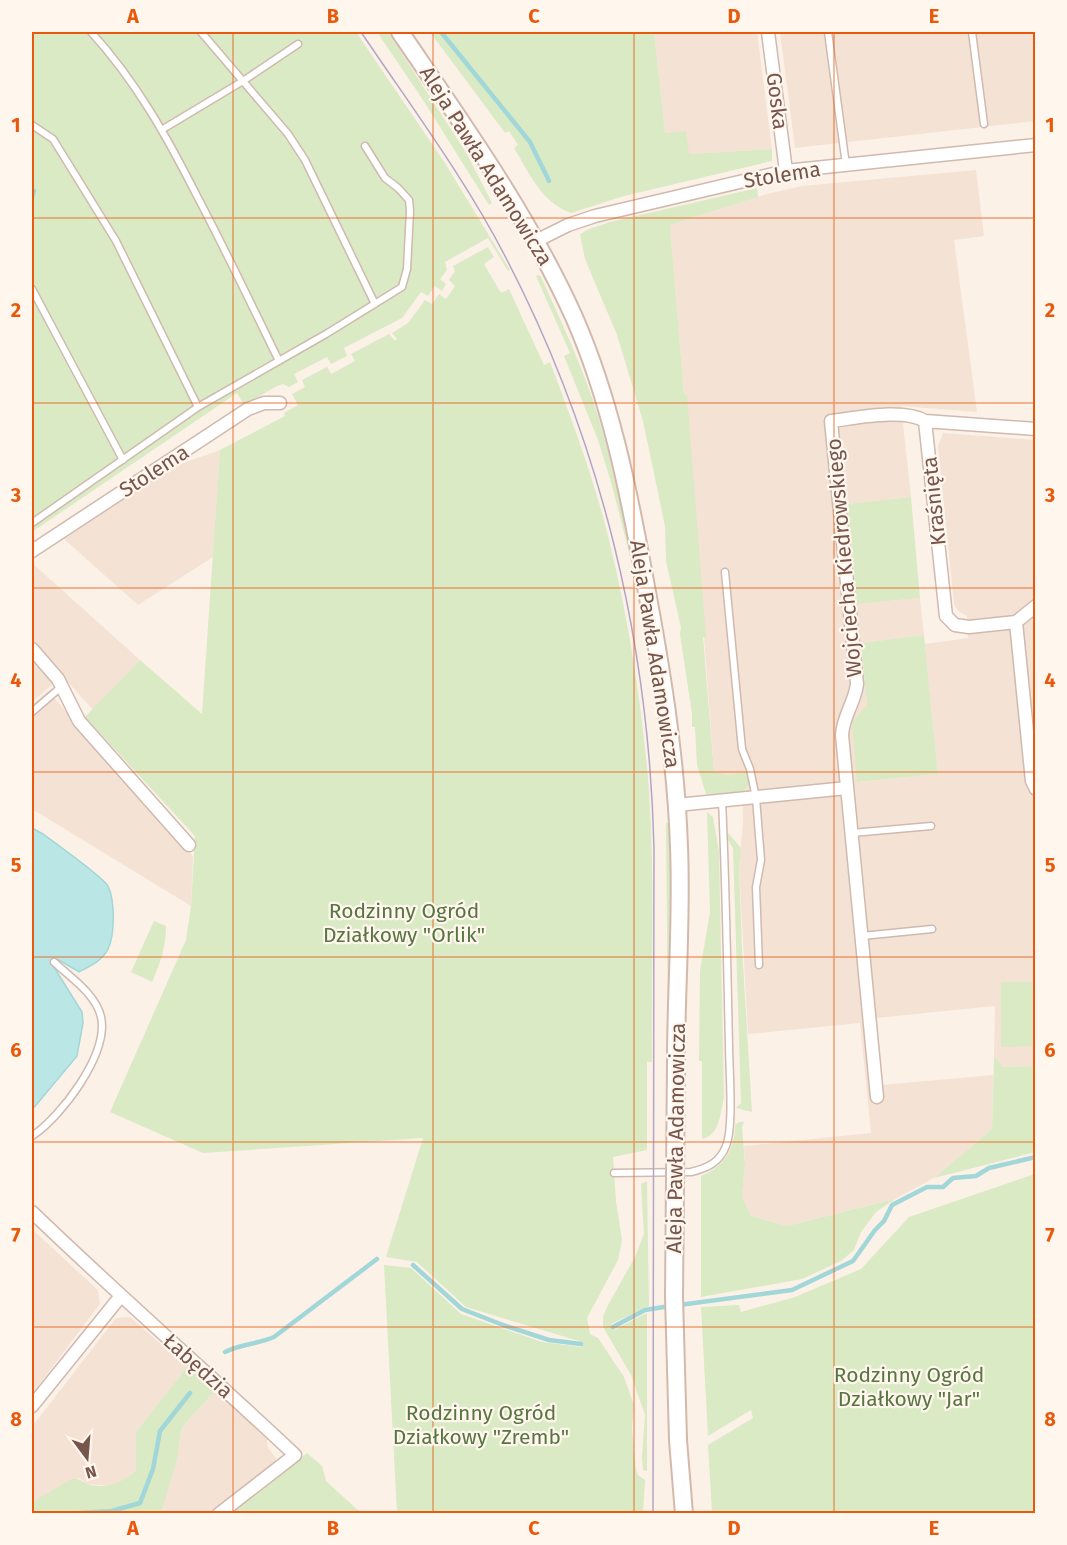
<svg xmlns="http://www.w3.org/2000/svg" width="1067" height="1545" font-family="'Fira Sans',sans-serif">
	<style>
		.residential { fill: #f4e2d5 }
		.green { fill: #d9eac5 }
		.water { fill: #bbe6e6; stroke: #a1d7d8; stroke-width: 1.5 }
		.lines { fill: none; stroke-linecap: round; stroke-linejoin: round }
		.stream { stroke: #a1d7d8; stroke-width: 4.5 }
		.lane-casing { stroke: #d0baaf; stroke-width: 9 }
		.street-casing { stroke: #d0baaf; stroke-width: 15 }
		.secondary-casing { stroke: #d3b9ad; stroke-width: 20 }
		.lane { stroke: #fff; stroke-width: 6 }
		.street { stroke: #fff; stroke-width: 12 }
		.secondary { stroke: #fff; stroke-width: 16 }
		.tram { stroke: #b2a5c7; stroke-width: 1.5 }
		.secondary-bridge-casing { stroke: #d3b9ad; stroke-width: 20; stroke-linecap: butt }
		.secondary-bridge { stroke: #fff; stroke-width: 16 }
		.grid { fill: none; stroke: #e8590c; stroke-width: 1.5; stroke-opacity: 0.55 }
		.labels { text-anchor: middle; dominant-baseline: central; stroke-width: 4.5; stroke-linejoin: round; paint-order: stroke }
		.street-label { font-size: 21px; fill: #76554b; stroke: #fff6ee }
		.park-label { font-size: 21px; fill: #587641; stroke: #fff6ee }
		.neatline { fill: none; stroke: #e8590c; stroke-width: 2 }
		.grid-label { font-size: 20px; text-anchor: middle; font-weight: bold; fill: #e8590c }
	</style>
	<rect width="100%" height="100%" fill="#fcf1e7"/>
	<path class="residential" d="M 654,32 L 757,32 L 772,149 L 689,154 L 665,134 Z
		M 780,32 L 1035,32 L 1035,121 L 795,148 Z
		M 976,170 L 984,236 L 954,240 L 977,412 L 901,406 L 911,497 L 847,504 L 857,604 L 920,598 L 924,635 L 861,643 L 867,705 L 858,782 L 938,774 L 925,644 L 968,638 L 967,616 L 958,611 L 954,604 L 938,446 L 943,433 L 1035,440 L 1035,1066 L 1003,1067 L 994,1056 L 995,1006 L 876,1018 L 882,1085 L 993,1075 L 992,1129 L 934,1178 L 895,1199 L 787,1226 L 751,1216 L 742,1197 L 745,1164 L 744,1146 L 871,1133 L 860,1023 L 748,1034 L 739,867 L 743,822 L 742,779 L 714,771 L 686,395 L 684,394 L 670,225 L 767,194 L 802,186 Z
		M 220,450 L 213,557 L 138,605 L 64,539 L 175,466 Z
		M 32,563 L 140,660 L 93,710 L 32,642 Z
		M 32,658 L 54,683 L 32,702 Z
		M 48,691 L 193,856 L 191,906 L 32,809 L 32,705 Z
		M 32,1229 L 98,1290 L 100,1304 L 32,1394 Z
		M 130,1317 L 187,1367 L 136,1432 L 136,1470 L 122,1482 L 109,1486 L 88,1484 L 79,1478 L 32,1502 L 32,1425 L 38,1419 L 116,1318 Z
		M 217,1389 L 266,1434 L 268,1448 L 276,1458 L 275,1463 L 209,1513 L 160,1514 L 177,1460 L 181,1431 L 186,1422 Z"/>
	<path class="green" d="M 32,32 L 356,32 L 445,163 L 510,270 L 508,271 L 488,238 L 445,262 L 447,270 L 440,279 L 446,284 L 442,291 L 435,286 L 428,296 L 421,292 L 402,318 L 344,348 L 347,356 L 331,364 L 327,357 L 294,374 L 298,382 L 289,387 L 283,384 L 277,386 L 244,405 L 237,393 L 32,532 Z
		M 377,32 L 388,32 L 467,154 L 492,203 L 489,205 L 421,97 Z
		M 430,32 L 654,32 L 665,133 L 686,131 L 689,154 L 772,149 L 772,161 L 624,196 L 571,213 C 541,202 530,174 514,148 L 518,145 L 509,131 L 505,133 Z
		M 757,188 L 758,197 L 670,225 L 684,394 L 687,395 L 706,637 L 703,637 L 714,771 L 728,775 L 746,772 L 749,784 L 742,793 L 706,794 L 697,765 L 695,727 L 692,727 L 692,714 L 680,634 L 681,628 L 666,561 L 665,526 L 643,421 L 617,335 L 585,259 L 580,234 L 589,229 L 610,222 Z
		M 488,247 L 494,257 L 484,264 L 501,293 L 509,289 L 544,365 L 550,362 C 573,423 596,484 611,548 C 628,619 640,694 647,767 C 656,865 651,964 652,1062 L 647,1062 L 647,1150 L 613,1157 L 616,1201 L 622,1240 L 618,1260 L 587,1318 L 590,1334 L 598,1338 L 624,1377 L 634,1405 L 632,1429 L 636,1469 L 638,1475 L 645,1480 L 643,1513 L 397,1513 L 384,1265 L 411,1268 L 461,1314 L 542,1342 L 581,1347 L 579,1341 L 466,1307 L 417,1262 L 386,1257 L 423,1138 L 203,1153 L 110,1112 L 186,940 L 191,906 L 195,836 L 85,717 L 140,660 L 202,714 L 220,450 L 285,416 L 284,413 L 298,405 L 292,394 L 305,387 L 302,380 L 327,367 L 331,374 L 355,361 L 351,354 L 389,334 L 395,341 L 397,339 L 392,333 L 408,323 L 425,300 L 432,304 L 439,294 L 446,299 L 455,286 L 449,280 L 455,271 L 453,266 Z
		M 540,275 C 561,321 583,367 598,416 C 612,463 622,511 633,560 L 631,560 L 611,482 L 598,440 L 564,356 L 570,353 L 536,276 Z
		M 911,497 L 920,598 L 857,604 L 847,504 Z
		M 924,635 L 938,774 L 857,782 L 852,722 L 867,705 L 861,643 Z
		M 707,812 L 713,817 L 719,852 L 724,1098 C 720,1114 720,1135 702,1139 L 702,1061 L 699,1061 L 700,971 L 710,912 Z
		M 666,823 L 669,823 L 671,899 L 668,1034 Z
		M 728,833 L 741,848 L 739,867 L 742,948 L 752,1112 L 736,1108 L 741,1103 L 733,848 L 728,840 Z
		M 154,921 L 166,926 C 166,947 160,964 152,982 L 131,972 Z
		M 1001,982 L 1032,982 L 1032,1046 L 1001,1047 Z
		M 994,1056 L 1003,1067 L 1035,1066 L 1035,1152 L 934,1178 L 992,1129 Z
		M 739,1122 L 744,1122 L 742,1127 L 745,1164 L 742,1197 L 751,1216 L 787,1226 L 895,1199 L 876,1212 L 861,1232 L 854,1250 L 841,1261 L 802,1279 L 701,1297 L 701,1176 C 724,1167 735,1149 735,1125 Z
		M 1035,1174 L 1035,1513 L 712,1513 L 708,1445 L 753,1418 L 751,1410 L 708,1436 L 701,1307 L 739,1305 L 741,1312 L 795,1297 L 861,1269 L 909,1217 Z
		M 647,1181 L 649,1306 L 611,1324 L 614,1330 L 647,1313 L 647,1471 L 643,1470 L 642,1457 L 645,1415 L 631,1375 L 603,1327 L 603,1317 L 608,1305 L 635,1257 L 644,1234 L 641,1184 Z
		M 187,1367 L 195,1369 L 217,1389 L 186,1422 L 181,1431 L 177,1460 L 161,1513 L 32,1513 L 32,1502 L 72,1479 C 80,1478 84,1483 91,1485 C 109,1489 124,1482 136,1470 L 136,1432 Z
		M 307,1453 L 322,1466 L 326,1481 L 361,1513 L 230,1513 Z"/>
	<path class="water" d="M 32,828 L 43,834 C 54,842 104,878 108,886 C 115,900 115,935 108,949 C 102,961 90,966 79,972 L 57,959 L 52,964 L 82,1012 L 83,1023 L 77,1056 L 32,1110 Z"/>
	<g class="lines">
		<path class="stream" d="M 441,32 L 530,142 L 549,181
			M 32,197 L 34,191
			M 413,1265 L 462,1309 L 503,1325 L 549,1340 L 581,1344
			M 679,1305 L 792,1290 L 853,1261 L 875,1230 L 884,1221 L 892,1205 L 927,1187 L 943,1187 L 953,1178 L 976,1176 L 989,1168 L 1036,1157
			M 613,1327 L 645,1310 L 670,1306
			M 225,1352 C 241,1344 258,1344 274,1337 L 377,1259
			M 65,1514 L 112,1511 L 140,1503 L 153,1469 L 160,1431 L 190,1393"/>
		<g class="lane-casing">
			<path id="lane" d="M 91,32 C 136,81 167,137 197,196 C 226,251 252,306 279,361
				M 201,32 L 288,134 L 305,160 L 375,304
				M 828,32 L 846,165
				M 972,32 L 984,124
				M 32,125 L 53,139 L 116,241 L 198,407
				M 163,129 L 243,81 L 298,44
				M 32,289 L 123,460
				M 32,523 L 198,407 L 326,334 L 402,287 L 407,269 L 410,211 L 409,200 L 398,188 L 385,178 L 365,146
				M 725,572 L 742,749 L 750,769 L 756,798 L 761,860 L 756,887 L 759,965
				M 32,712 L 61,687
				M 852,833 L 931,826
				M 862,936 L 932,929
				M 32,1136 C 61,1117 109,1054 101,1017 C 96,994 70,977 54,962
				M 614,1173 L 691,1172 C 708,1168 720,1162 726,1146 C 734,1126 729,1069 729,1045 C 727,964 726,883 722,801"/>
		</g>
		<g class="street-casing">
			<path id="street" d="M 768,32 L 786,171
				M 536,241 L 568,225 L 595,216 L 786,171 L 1036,145
				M 925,421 L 946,616 L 955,625 L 969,627 L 1016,622 L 1036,606
				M 32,551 L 248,409 L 264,403 L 280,403
				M 1016,622 L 1032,781 L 1036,789
				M 32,649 L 58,679 L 79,721 L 189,845
				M 677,805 L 847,788
				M 877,1097 L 842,735 C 843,716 855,702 857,684 L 831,421 C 857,418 903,408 925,421 L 1036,429
				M 32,1212 C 118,1295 208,1373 295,1455 L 219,1514
				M 32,1406 L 120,1297"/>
		</g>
		<g class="secondary-casing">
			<path id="secondary" d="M 400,32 C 462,123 528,215 574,317 C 610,399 628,488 644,576 C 661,666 676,756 679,847 C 682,919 676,990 676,1061
				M 678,1440 L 684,1514"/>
		</g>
		<use href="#lane" class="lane"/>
		<use href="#street" class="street"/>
		<use href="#secondary" class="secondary"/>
		<path class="tram" d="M 361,32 C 410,105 467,181 507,260 C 602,443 649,643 654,848 L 653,1514"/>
		<g class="secondary-bridge-casing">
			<path id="secondary-bridge" d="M 676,1061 L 674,1297 L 678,1440"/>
		</g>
		<use href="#secondary-bridge" class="secondary-bridge"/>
	</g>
	<path class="grid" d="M 233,32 L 233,1514M 433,32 L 433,1514M 634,32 L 634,1514M 834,32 L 834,1514M 32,218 L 1036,218M 32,403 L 1036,403M 32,588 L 1036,588M 32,772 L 1036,772M 32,957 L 1036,957M 32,1142 L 1036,1142M 32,1327 L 1036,1327"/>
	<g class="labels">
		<g class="street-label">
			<text transform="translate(777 101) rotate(83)">Goska</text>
			<text transform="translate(486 166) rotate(58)">Aleja Pawła Adamowicza</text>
			<text transform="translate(782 175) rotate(-9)">Stolema</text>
			<text transform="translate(154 471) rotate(-33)">Stolema</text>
			<text transform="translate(934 501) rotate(-96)">Kraśnięta</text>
			<text transform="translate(844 558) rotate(-95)">Wojciecha Kiedrowskiego</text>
			<text transform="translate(655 654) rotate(81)">Aleja Pawła Adamowicza</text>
			<text transform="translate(676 1138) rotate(-89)">Aleja Pawła Adamowicza</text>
			<text transform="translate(198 1366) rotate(42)">Łabędzia</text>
		</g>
		<g class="park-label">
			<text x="404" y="911">Rodzinny Ogród<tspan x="404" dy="24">Działkowy "Orlik"</tspan></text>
			<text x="909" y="1375">Rodzinny Ogród<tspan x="909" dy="24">Działkowy "Jar"</tspan></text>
			<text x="481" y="1413">Rodzinny Ogród<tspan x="481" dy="24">Działkowy "Zremb"</tspan></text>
		</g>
	</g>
	<rect width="1067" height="1545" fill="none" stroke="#fff6ee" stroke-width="66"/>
	<g transform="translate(87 1458) rotate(164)" stroke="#fff6ee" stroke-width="4.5" paint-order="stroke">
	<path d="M0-4.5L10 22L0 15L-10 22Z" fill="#76554b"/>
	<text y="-9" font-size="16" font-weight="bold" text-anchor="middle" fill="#76554b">N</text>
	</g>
	<rect x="33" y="33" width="1001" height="1479" class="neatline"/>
	<g class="grid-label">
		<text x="133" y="23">A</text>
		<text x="333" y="23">B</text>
		<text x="534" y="23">C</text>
		<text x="734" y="23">D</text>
		<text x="934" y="23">E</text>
		<text x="16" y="132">1</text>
		<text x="1050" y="132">1</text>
		<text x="16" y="317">2</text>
		<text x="1050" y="317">2</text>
		<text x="16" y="502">3</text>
		<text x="1050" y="502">3</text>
		<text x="16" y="687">4</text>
		<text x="1050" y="687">4</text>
		<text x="16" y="872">5</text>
		<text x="1050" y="872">5</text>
		<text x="16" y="1057">6</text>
		<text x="1050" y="1057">6</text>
		<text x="16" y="1242">7</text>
		<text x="1050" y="1242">7</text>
		<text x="16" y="1426">8</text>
		<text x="1050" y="1426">8</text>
		<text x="133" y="1535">A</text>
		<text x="333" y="1535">B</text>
		<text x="534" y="1535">C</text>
		<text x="734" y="1535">D</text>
		<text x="934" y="1535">E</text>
	</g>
</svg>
